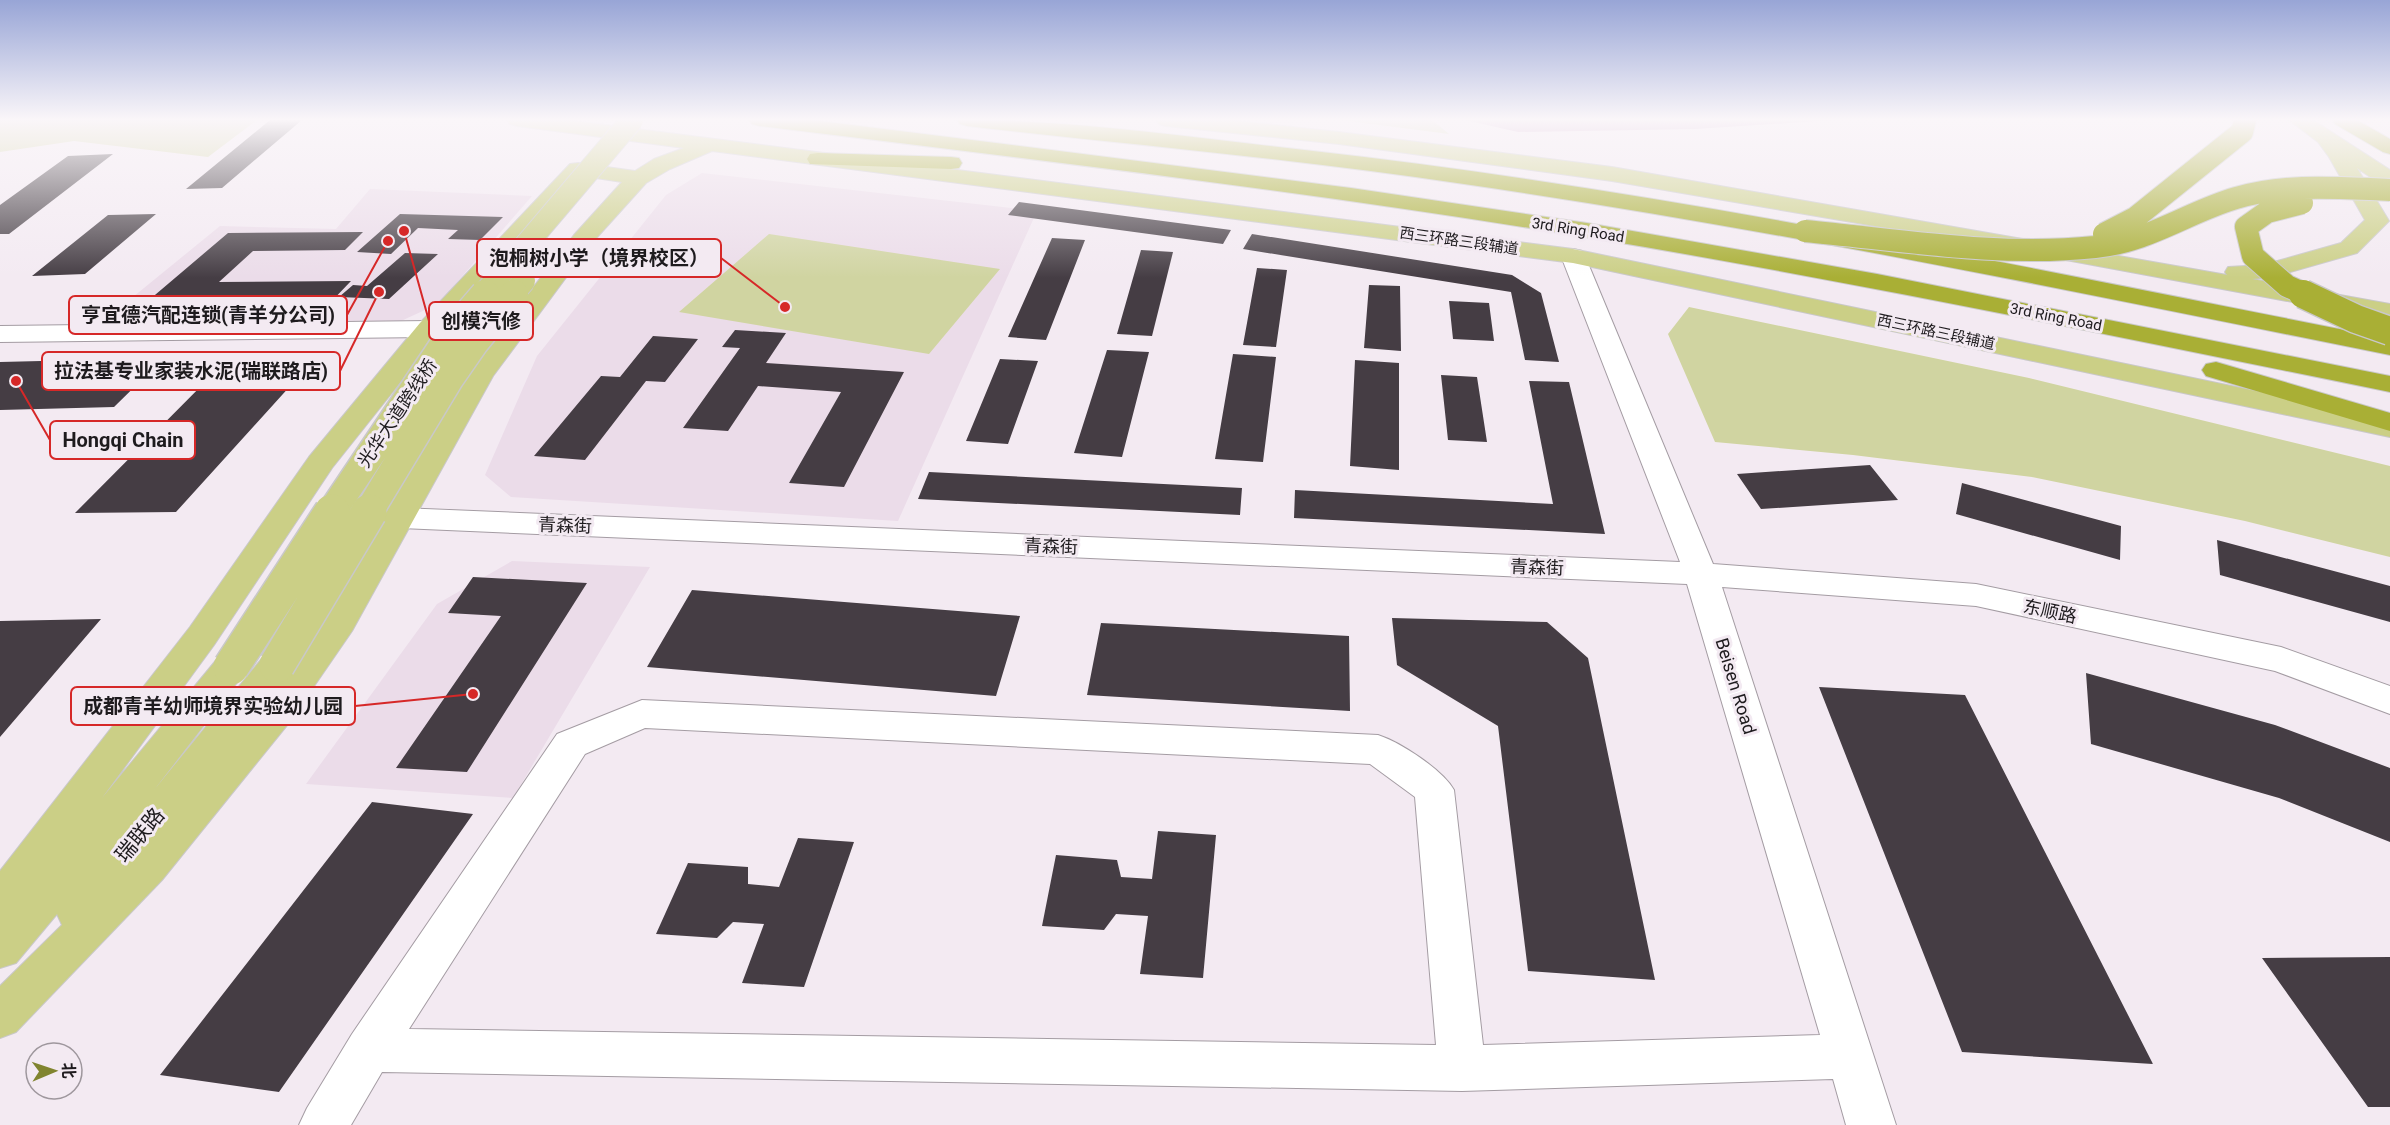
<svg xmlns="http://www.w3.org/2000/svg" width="2390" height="1125" font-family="Roboto,'Noto Sans SC',sans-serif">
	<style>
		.built { fill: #ebdce9 }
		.green { fill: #d0d4a1 }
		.water { fill: #c08ebb }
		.building { fill: #453d44 }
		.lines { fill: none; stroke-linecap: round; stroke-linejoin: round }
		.minor-casing { stroke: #a49ca3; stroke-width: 2 }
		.major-casing { stroke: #c9c8c9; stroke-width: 2 }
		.highway-casing { stroke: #c9c8c9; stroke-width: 2 }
		.minor { fill: #fff; fill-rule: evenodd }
		.major { fill: #cbcf86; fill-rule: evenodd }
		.highway { fill: #a9af35; fill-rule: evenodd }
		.major-bridge-far2-casing { stroke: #c9c8c9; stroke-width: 24; stroke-linecap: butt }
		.major-bridge-far1-casing { stroke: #c9c8c9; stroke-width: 31; stroke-linecap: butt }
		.major-bridge-casing { stroke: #c9c8c9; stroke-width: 38; stroke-linecap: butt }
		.highway-bridge-far1-casing { stroke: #c9c8c9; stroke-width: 24; stroke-linecap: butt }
		.highway-bridge-casing { stroke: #c9c8c9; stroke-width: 31; stroke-linecap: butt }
		.major-bridge-far2 { stroke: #cbcf86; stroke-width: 22 }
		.major-bridge-far1 { stroke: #cbcf86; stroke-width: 28 }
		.major-bridge { stroke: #cbcf86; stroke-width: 35 }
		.highway-bridge-far1 { stroke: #a9af35; stroke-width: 22 }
		.highway-bridge { stroke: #a9af35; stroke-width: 28 }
		.labels { text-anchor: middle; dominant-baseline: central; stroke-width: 6; stroke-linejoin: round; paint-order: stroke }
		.far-street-label { font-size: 15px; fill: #1e1b1e; stroke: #f3eaf2 }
		.street-label { font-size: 18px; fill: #1e1b1e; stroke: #f3eaf2 }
		.near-street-label { font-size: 21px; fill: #1e1b1e; stroke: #f3eaf2 }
		.leader { fill: none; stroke: #d62828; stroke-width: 2 }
		.callout-dot { fill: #d62828; stroke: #f3eaf2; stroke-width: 2 }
		.callout { fill: #f3eaf2; stroke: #d62828; stroke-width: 2 }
		.callout-label { font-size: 20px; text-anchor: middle; font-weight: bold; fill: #1e1b1e }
	</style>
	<rect width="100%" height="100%" fill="#f3eaf2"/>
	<path class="built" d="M 702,173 L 1037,211 L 898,521 L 511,497 L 485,475 L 537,356 L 666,195 Z
		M 370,189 L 532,196 L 438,304 L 401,321 L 106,319 L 220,226 L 336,229 Z
		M 512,561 L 650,567 L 513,798 L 306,784 L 437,604 Z"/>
	<path class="green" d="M 0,120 L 257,120 L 208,157 L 74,141 L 0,152 Z
		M 1341,120 L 1432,120 L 1449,134 Z
		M 769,234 L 1000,269 L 929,354 L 679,312 Z
		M 1689,307 L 2029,378 L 2390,466 L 2390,557 L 2245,521 L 2032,477 L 1853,455 L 1715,442 L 1668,334 Z"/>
	<path class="water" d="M 1465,120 L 1834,120 L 1695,129 L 1518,132 Z"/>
	<path class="building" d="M 270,120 L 302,120 L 222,188 L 186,189 Z
		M 113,154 L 9,234 L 0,234 L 0,205 L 68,156 Z
		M 1019,202 L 1231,230 L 1223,244 L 1008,215 Z
		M 156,214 L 85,274 L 32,276 L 108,215 Z
		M 400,214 L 503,217 L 480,240 L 448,239 L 458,230 L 418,228 L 391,254 L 357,252 Z
		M 363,232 L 345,250 L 253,251 L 219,282 L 351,281 L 328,305 L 142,306 L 228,233 Z
		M 1252,234 L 1512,275 L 1541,293 L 1559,362 L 1525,360 L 1511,292 L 1243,249 Z
		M 1052,238 L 1085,240 L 1046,340 L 1008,337 Z
		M 1141,250 L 1173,252 L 1152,336 L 1117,334 Z
		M 405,253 L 438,254 L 389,299 L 339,297 L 353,285 L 367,286 Z
		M 1257,268 L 1287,270 L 1276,347 L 1243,345 Z
		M 1369,285 L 1400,286 L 1401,351 L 1364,348 Z
		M 1449,301 L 1489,303 L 1494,341 L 1453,339 Z
		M 735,330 L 786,333 L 766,363 L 904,372 L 844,487 L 789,483 L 841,392 L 758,386 L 728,431 L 683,428 L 740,348 L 722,347 Z
		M 653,336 L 698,339 L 665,382 L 646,381 L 585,460 L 534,456 L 601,376 L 620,377 Z
		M 1107,350 L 1149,352 L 1122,457 L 1074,453 Z
		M 1233,354 L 1276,357 L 1263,462 L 1215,459 Z
		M 164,358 L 114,407 L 0,410 L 0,362 Z
		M 1000,359 L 1038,361 L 1008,444 L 966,441 Z
		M 1355,360 L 1399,363 L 1399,470 L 1350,466 Z
		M 224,363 L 311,363 L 176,512 L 75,513 Z
		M 1441,375 L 1477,377 L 1487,442 L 1448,440 Z
		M 1529,381 L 1569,382 L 1605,534 L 1294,518 L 1295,490 L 1553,504 Z
		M 1870,465 L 1898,500 L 1761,509 L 1737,474 Z
		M 929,472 L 1242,488 L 1240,515 L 918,499 Z
		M 1962,483 L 2121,526 L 2120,560 L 1956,514 Z
		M 2217,540 L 2390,586 L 2390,622 L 2220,575 Z
		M 473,577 L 587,583 L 467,772 L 396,768 L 501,616 L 448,613 Z
		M 692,590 L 1020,616 L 996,696 L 647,667 Z
		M 1392,618 L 1547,622 L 1588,658 L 1655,980 L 1528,971 L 1498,726 L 1397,665 Z
		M 101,619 L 0,737 L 0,621 Z
		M 1101,623 L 1349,636 L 1350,711 L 1087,695 Z
		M 2086,673 L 2275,725 L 2390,768 L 2390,842 L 2279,798 L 2091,744 Z
		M 1819,687 L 1965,695 L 2153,1064 L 1962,1052 Z
		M 372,802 L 473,814 L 279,1092 L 160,1075 Z
		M 1158,831 L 1216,835 L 1203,978 L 1140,974 L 1148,916 L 1116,914 L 1104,930 L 1042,926 L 1056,855 L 1117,860 L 1121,877 L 1152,879 Z
		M 798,838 L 854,842 L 804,987 L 742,983 L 764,924 L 733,922 L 717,938 L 656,934 L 688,863 L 748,867 L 748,884 L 779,887 Z
		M 2390,957 L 2390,1107 L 2368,1107 L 2262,958 Z"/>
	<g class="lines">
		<g class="minor-casing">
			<path id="minor" d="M 1573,249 L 1582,251 L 1585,256 L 1713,564 L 1976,584 L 2281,647 L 2390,686 L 2390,714 L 2275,671 L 1976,606 L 1722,587 L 1896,1125 L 1846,1125 L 1833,1079 L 1462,1091 L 382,1072 L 351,1125 L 299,1125 L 307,1108 L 352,1034 L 557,734 L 642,700 L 1378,735 C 1400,742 1443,770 1454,790 L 1483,1045 L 1820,1035 L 1687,584 L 401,528 L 390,525 L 385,518 L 390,511 L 401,508 L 1680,562 L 1561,256 L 1564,251 ZM 645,728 L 1370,764 L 1415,797 L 1436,1045 L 409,1029 L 585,754 Z
				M 429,321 L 438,323 L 442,329 L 438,335 L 429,337 L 0,342 L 0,326 Z"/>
		</g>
		<g class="major-casing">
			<path id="major" d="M 507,120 L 567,120 L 1573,249 L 2390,419 L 2390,437 L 1573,263 L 712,151 L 670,169 L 646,183 L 590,245 L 493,376 L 352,631 L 288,724 L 162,880 L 16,1032 L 0,1038 L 0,986 L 62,925 L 57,914 L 16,963 L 0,968 L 0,871 L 190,627 L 309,457 L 420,323 L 570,164 L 578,163 L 635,171 L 654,159 L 684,148 L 517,126 L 510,124 ZM 583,176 L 622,182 L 574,235 L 466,374 L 322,623 L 293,662 L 290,656 L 277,652 L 264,656 L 154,790 L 249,667 L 244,658 L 231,654 L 218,658 L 102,798 L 214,645 L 332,468 L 438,335 Z
				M 1156,120 L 1228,120 L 1339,132 L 1612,167 L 2227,275 L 2225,272 L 2228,267 L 2263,265 L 2341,243 L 2365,220 L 2329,157 L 2318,142 L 2289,120 L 2313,120 L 2390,170 L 2390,187 L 2382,185 L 2357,168 L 2389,221 L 2357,253 L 2273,277 L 2252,279 L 2390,304 L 2390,320 L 1963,241 L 1612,181 L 1339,144 L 1166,126 L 1159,124 Z"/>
		</g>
		<g class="highway-casing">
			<path id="highway" d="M 749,120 L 812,120 L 996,143 L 1351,188 L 1587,223 L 1877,274 L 2390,376 L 2390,392 C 2124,338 1858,282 1591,238 C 1315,192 1037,160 759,126 L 752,124 Z
				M 957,120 C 1076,120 1195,138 1313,151 C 1675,192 2033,269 2390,339 L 2390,355 C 2082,293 1775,229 1464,184 C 1299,159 1133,145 967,126 L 960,124 Z
				M 2332,120 L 2357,120 L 2390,139 L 2390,154 L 2383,152 L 2335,124 Z
				M 818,153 L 951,157 L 959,158 L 962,163 L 959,168 L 951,169 L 810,164 L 807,159 L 810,154 Z
				M 2216,362 L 2390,413 L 2390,431 L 2206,376 L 2202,370 L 2206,364 Z"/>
		</g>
		<use href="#minor" class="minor"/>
		<use href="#major" class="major"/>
		<use href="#highway" class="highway"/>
		<g class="major-bridge-far2-casing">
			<path id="major-bridge-far2" d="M 483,295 L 632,120
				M 512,295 L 524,281"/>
		</g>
		<g class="major-bridge-far1-casing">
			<path id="major-bridge-far1" d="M 331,513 L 454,330 L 485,294
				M 368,513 L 449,379 L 474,343 L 514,294"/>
		</g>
		<g class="major-bridge-casing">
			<path id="major-bridge" d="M 277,665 L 369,512
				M 231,667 L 332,512"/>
		</g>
		<g class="highway-bridge-far1-casing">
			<path id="highway-bridge-far1" d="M 2302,203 L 2267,212 L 2246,227 L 2253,256 L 2287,286 L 2307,295
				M 1805,231 C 1901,240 1999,257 2095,247 C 2148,242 2188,212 2236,198 C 2287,183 2338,188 2390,190
				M 2104,234 L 2135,218 L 2242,132 L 2245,120"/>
		</g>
		<g class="highway-bridge-casing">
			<path id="highway-bridge" d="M 2303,294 L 2356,319 L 2390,331"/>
		</g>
		<use href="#major-bridge-far2" class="major-bridge-far2"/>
		<use href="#major-bridge-far1" class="major-bridge-far1"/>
		<use href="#major-bridge" class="major-bridge"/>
		<use href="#highway-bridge-far1" class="highway-bridge-far1"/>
		<use href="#highway-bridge" class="highway-bridge"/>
	</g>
	<linearGradient id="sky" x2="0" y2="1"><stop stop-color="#98a5d6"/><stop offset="0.43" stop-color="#faf6f9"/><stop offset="1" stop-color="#faf6f9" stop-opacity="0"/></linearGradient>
	<rect width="2390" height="278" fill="url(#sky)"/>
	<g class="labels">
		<g class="far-street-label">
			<text transform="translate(1578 230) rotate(9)">3rd Ring Road</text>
			<text transform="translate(1459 241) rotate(8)">西三环路三段辅道</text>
			<text transform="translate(2056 317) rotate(11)">3rd Ring Road</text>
			<text transform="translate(1936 332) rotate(12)">西三环路三段辅道</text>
		</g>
		<g class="street-label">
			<text transform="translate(397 413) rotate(-56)">光华大道跨线桥</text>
			<text transform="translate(565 525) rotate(2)">青森街</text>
			<text transform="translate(1051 546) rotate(2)">青森街</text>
			<text transform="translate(1537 567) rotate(2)">青森街</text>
			<text transform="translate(2050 611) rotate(12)">东顺路</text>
			<text transform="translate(1736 686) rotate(73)">Beisen Road</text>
		</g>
		<g class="near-street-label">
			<text transform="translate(140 835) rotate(-50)">瑞联路</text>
		</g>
	</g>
	<path class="leader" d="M785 307L721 258M388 241L347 315M404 231L429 321M379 292L340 371M16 381L50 440M473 694L355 706"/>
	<g class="callout-dot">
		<circle cx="785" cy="307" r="6"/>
		<circle cx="388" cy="241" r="6"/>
		<circle cx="404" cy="231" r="6"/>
		<circle cx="379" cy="292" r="6"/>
		<circle cx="16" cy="381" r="6"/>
		<circle cx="473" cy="694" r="6"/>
	</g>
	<g class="callout">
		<rect x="477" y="239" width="244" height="38" rx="6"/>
		<rect x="69" y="296" width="278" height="38" rx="6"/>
		<rect x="429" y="302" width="104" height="38" rx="6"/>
		<rect x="42" y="352" width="298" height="38" rx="6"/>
		<rect x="50" y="421" width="145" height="38" rx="6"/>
		<rect x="71" y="687" width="284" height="38" rx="6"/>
	</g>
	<g class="callout-label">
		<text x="599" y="265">泡桐树小学（境界校区）</text>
		<text x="208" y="322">亨宜德汽配连锁(青羊分公司)</text>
		<text x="481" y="328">创模汽修</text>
		<text x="191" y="378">拉法基专业家装水泥(瑞联路店)</text>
		<text x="123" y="447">Hongqi Chain</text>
		<text x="213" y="713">成都青羊幼师境界实验幼儿园</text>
	</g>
	<g transform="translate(54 1071) rotate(88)"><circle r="28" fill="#f3eaf2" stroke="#9e979d" stroke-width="1.5"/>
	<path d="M0-4.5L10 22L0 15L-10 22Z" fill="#80842f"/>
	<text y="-9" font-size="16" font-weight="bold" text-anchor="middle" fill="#1e1b1e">北</text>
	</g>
</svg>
